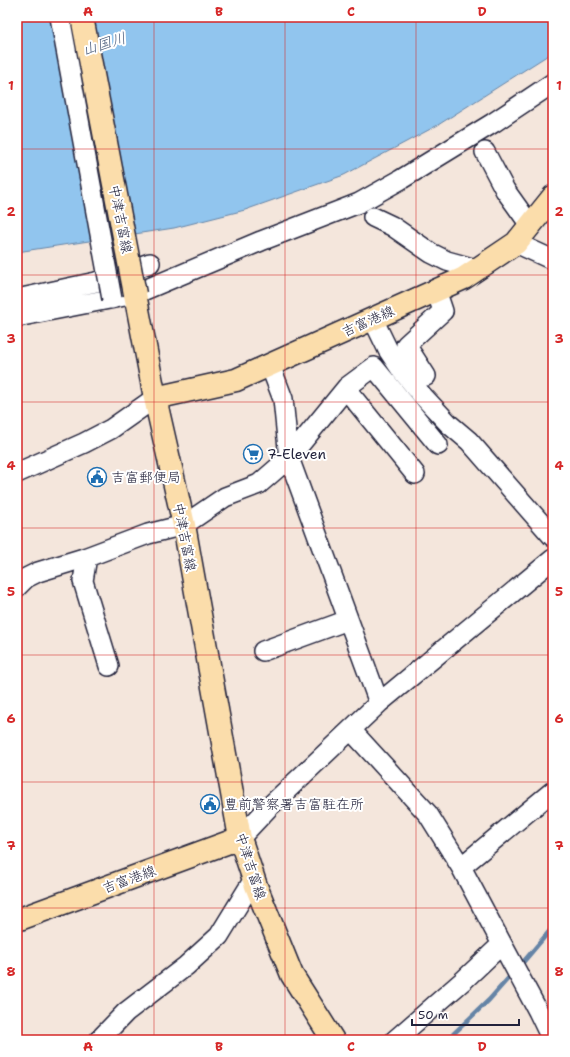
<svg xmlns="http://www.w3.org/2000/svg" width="570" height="1057" font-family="'Shantell Sans','Klee One',sans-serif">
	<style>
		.water { fill: #91c5ee; stroke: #6584a6 }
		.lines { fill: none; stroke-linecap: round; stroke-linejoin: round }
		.stream { stroke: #6584a6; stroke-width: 4.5 }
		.minor-casing { stroke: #22223b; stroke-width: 22 }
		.major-casing { stroke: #22223b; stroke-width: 25 }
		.minor { stroke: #fff; stroke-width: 19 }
		.major { stroke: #fbddab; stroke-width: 22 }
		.minor-bridge-casing { stroke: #22223b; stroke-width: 22; stroke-linecap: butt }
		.major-bridge-casing { stroke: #22223b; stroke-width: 25; stroke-linecap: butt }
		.minor-bridge { stroke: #fff; stroke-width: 19 }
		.major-bridge { stroke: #fbddab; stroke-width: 22 }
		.grid { fill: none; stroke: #d62828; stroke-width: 1; stroke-opacity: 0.55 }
		.labels { text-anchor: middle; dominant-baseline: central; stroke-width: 4; stroke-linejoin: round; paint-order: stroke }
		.street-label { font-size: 14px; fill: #22223b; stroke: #fff }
		.poi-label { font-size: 14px; fill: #22223b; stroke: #fff; text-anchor: start }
		.water-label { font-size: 15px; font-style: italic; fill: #495b7a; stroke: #fff }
		.neatline { fill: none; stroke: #d62828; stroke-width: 1.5 }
		.grid-label { font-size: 13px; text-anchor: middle; font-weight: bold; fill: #d62828 }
	</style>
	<rect width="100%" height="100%" fill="#f4e6dc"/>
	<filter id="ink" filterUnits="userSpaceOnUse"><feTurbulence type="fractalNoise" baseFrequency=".025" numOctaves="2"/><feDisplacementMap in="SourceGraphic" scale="8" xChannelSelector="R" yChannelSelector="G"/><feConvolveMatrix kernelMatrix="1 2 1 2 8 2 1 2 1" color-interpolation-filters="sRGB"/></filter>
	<g filter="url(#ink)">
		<path class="water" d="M 17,17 L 553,17 L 553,52 L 438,125 L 344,175 L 245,210 L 174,228 L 17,252 Z"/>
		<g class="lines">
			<path class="stream" d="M 519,967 L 553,927
				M 447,1040 L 489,1000 L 512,974"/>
			<g class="minor-casing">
				<path id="minor" d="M 485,152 L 505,190 L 530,225
					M 373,217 L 392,226 L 431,253 L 447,261 L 476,269
					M 516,243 L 553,260
					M 17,299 L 96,282 L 150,263
					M 17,317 L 135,294 L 261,241 L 359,203 L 400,180 L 493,123 L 553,83
					M 373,319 L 388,350 L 402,371 L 421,394 L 449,424 L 469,441 L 553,537
					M 270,365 L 283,399 L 289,458 L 379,703
					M 426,376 L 406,345 L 443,311 L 436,290
					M 346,389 L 415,474
					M 17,473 L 84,443 L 111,429 L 155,398
					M 17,587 L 26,578 L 38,572 L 87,557
					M 263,651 L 348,620
					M 109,666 L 83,581 L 87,557 L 148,534 L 184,525 L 225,497 L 259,484 L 289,458 L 347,387 L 374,367 L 438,445
					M 351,730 L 428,814 L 461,867 L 553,791
					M 240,838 L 270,806 L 379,703 L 553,559
					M 502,944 L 538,1011 L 552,1040
					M 99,1040 L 126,1012 L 186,966 L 219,936 L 254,879
					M 395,1040 L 465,979 L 502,944 L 461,867"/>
			</g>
			<g class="major-casing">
				<path id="major" d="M 135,294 L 155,398 L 184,525 L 240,838 L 256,886 L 292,975 L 333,1040
					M 155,398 L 236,380 L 464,278 L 516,243 L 553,197
					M 17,920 L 240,838"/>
			</g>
			<use href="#minor" class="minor"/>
			<use href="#major" class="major"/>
			<g class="minor-bridge-casing">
				<path id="minor-bridge" d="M 60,17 L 112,299"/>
			</g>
			<g class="major-bridge-casing">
				<path id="major-bridge" d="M 82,17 L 135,294"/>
			</g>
			<use href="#minor-bridge" class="minor-bridge"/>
			<use href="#major-bridge" class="major-bridge"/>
		</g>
	</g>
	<path class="grid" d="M 154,17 L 154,1040M 285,17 L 285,1040M 416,17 L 416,1040M 17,149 L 553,149M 17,275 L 553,275M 17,402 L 553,402M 17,528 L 553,528M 17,655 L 553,655M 17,782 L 553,782M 17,908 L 553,908"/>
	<defs>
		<g id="supermarket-ring" transform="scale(1)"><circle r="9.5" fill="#fff" stroke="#1f6fb2" stroke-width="1.5"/><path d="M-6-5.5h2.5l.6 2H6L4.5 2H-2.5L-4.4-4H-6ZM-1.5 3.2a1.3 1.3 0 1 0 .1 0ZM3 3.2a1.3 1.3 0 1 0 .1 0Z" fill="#1f6fb2"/></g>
		<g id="civic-ring" transform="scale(1)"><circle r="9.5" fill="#fff" stroke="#1f6fb2" stroke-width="1.5"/><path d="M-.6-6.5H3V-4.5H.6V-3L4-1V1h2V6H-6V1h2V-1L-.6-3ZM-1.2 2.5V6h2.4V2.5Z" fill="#1f6fb2"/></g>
	</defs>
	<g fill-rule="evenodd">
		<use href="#supermarket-ring" x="253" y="454"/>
		<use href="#civic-ring" x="97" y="477"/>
		<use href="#civic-ring" x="210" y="804"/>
	</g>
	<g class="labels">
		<g class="street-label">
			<text transform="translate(121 219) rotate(79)">中津吉富線</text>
			<text transform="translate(368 321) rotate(-24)">吉富港線</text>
			<text transform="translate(185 537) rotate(79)">中津吉富線</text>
			<text transform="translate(251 866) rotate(72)">中津吉富線</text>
			<text transform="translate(129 879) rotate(-20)">吉富港線</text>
		</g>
		<g class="poi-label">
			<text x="267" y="454">7-Eleven</text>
			<text x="111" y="477">吉富郵便局</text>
			<text x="224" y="804">豊前警察署吉富駐在所</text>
		</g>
		<g class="water-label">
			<text transform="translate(104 44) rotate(-17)">山国川</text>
		</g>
	</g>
	<rect width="570" height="1057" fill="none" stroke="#fff" stroke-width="44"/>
	<path d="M412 1019v6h107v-6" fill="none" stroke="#22223b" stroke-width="2"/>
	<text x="418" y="1019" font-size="12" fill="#22223b" stroke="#ffffff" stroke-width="3" paint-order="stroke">50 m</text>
	<rect x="22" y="22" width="526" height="1013" class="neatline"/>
	<g class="grid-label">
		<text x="88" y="16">A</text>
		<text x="219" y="16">B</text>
		<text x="351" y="16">C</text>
		<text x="482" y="16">D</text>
		<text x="11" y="90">1</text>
		<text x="559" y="90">1</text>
		<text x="11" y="216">2</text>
		<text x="559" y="216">2</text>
		<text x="11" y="343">3</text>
		<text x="559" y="343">3</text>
		<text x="11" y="470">4</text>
		<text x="559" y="470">4</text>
		<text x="11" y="596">5</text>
		<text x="559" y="596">5</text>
		<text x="11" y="723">6</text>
		<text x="559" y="723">6</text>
		<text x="11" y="850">7</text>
		<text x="559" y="850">7</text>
		<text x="11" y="976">8</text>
		<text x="559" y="976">8</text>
		<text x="88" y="1051">A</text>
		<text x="219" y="1051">B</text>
		<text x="351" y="1051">C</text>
		<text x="482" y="1051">D</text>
	</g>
</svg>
